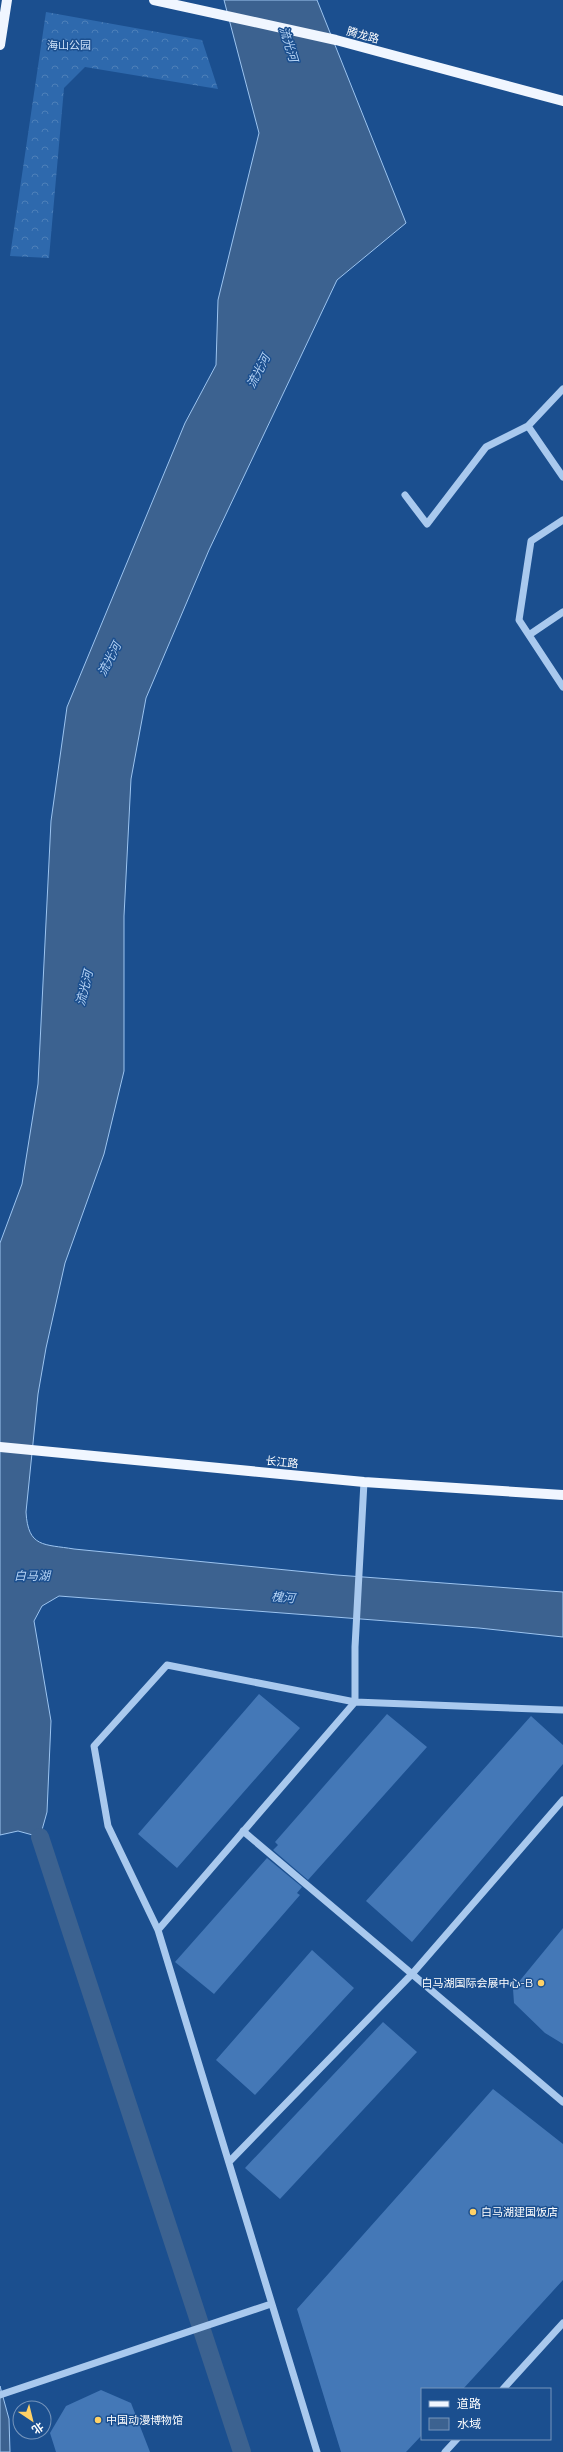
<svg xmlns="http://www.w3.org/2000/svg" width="563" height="2452" font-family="Montserrat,'Noto Sans SC',sans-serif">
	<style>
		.forest { fill: url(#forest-crowns) }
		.water { fill: #3c6290; stroke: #9cc4f0 }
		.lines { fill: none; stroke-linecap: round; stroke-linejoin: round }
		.canal { stroke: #3c6290; stroke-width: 18 }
		.building { fill: #4478b7 }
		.minor { stroke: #a9c9ee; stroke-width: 7 }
		.major { stroke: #f0f6ff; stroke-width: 10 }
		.poi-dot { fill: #ffd166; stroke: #1b4f8f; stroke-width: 1.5 }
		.labels { text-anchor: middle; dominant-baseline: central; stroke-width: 3; stroke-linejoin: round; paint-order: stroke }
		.street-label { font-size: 11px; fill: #fff; stroke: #1b4f8f }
		.park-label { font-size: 11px; fill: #cfe3fa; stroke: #1b4f8f }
		.poi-label { font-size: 11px; fill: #fff; stroke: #1b4f8f; text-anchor: start }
		.water-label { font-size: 12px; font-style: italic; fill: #b5d3f5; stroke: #1b4f8f }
	</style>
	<defs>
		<pattern id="forest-crowns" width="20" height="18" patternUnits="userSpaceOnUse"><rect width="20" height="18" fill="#2e69ad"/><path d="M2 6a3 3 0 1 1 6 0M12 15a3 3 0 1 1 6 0" fill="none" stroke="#4d80b9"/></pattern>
	</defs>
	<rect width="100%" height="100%" fill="#1b4f8f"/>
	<path class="forest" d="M 46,12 L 202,40 L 218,89 L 85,67 L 64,88 L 49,258 L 10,256 Z"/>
	<path class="water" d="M 224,0 L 317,0 L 406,223 L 337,280 L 209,550 L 146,698 L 131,779 L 124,916 L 124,1071 L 104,1154 L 65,1263 L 46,1348 L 38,1394 L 26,1512 C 28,1548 44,1544 74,1549 L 337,1575 L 563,1592 L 563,1637 L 479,1628 L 59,1596 L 42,1606 L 34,1621 L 51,1721 L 47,1812 L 40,1837 L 18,1831 L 0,1835 L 0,1243 L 22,1184 L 38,1084 L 51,821 L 67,707 L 185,423 L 216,365 L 218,300 L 259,133 Z
		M 0,2386 L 9,2419 L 10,2452 L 0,2452 Z"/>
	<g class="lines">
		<path class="canal" d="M 40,1837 L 242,2452"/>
	</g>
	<path class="building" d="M 259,1694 L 300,1728 L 177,1868 L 138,1834 Z
		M 387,1714 L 427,1747 L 308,1880 L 273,1850 L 278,1845 L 275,1842 Z
		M 531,1716 L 563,1745 L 563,1764 L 412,1942 L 366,1901 Z
		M 267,1858 L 302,1887 L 297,1893 L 300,1895 L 214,1994 L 175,1962 Z
		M 563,1928 L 563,2044 L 545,2033 L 514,2003 L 513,1989 Z
		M 312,1950 L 354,1988 L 255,2095 L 216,2060 Z
		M 383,2022 L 417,2052 L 280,2199 L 245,2168 Z
		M 493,2089 L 563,2144 L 563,2280 L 463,2389 L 422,2389 L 422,2435 L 406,2452 L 341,2452 L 297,2309 Z
		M 101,2390 L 131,2403 L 150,2452 L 56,2452 L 50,2433 L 66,2406 Z"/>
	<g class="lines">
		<path class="minor" d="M 528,426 L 563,389
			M 405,495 L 427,524 L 486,447 L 528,426 L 563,477
			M 563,520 L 531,541 L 519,620 L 563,687
			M 529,635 L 563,612
			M 563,1800 L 412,1974 L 563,2102
			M 158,1930 L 355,1702 L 355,1647 L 364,1482
			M 229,2162 L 412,1974 L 243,1831
			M 503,2389 L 563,2323
			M 0,2395 L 271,2304
			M 317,2452 L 158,1930 L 108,1826 L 94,1746 L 167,1665 L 355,1702 L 563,1710
			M 445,2452 L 457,2439"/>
		<path class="major" d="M 154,0 L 336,40 L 563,101
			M 0,45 L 7,0
			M 0,1447 L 364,1482 L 563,1495"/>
	</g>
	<g class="poi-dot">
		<circle cx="541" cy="1983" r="4"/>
		<circle cx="473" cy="2212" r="4"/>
		<circle cx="98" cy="2420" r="4"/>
	</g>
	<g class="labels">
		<g class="street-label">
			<text transform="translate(363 35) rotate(15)">腾龙路</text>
			<text transform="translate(282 1462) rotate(6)">长江路</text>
		</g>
		<g class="park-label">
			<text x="69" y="45">海山公园</text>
		</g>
		<g class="poi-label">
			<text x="533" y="1983" text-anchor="end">白马湖国际会展中心-B</text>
			<text x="481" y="2212">白马湖建国饭店</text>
			<text x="106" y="2420">中国动漫博物馆</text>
		</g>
		<g class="water-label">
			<text transform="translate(289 44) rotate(73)">流光河</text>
			<text transform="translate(258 371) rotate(-63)">流光河</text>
			<text transform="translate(109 659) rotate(-63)">流光河</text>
			<text transform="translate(84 988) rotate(-76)">流光河</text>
			<text x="32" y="1575">白马湖</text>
			<text transform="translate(283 1597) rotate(5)">槐河</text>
		</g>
	</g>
	<rect x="421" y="2388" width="130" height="52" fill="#1b4f8f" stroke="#7695bc"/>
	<rect x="429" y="2401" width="20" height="6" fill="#f0f6ff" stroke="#7695bc"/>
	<text x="457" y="2408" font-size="12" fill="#ffffff">道路</text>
	<rect x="429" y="2418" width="20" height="12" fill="#3c6290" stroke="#7695bc"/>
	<text x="457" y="2428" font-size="12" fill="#ffffff">水域</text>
	<g transform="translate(32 2420) rotate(145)"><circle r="19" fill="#1b4f8f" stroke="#7695bc"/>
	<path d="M0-3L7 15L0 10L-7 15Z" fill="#ffd166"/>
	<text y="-6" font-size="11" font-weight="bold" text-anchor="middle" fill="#ffffff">北</text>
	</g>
</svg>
